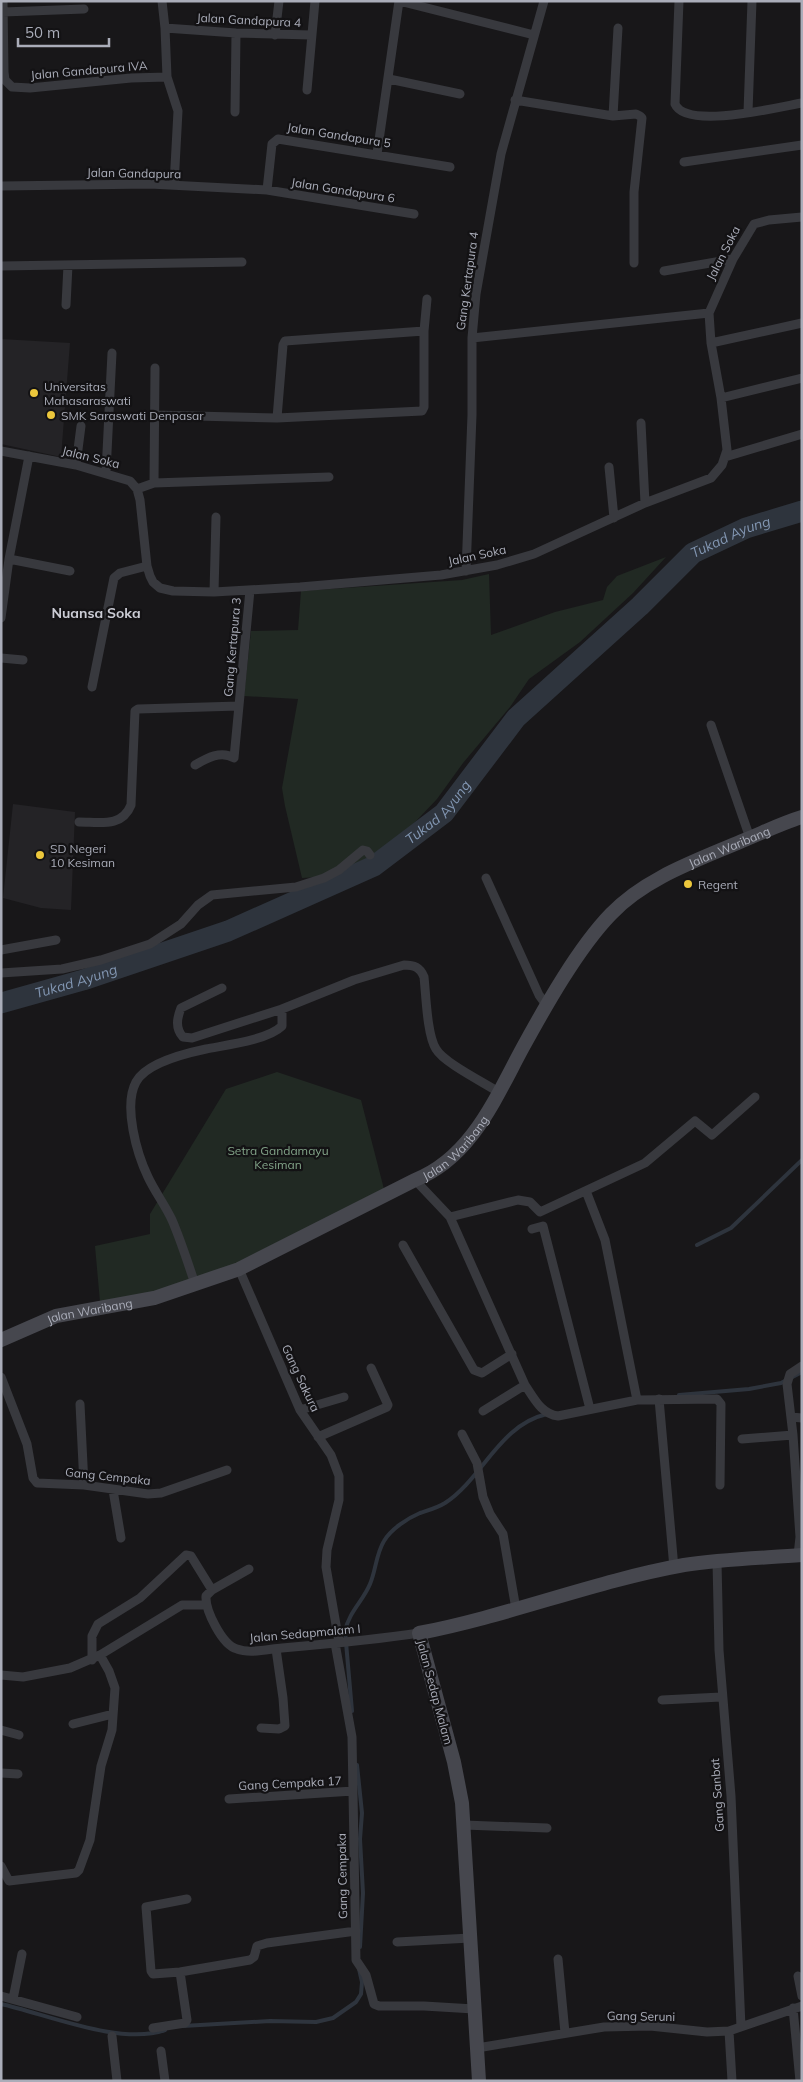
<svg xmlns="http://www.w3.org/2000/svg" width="803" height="2082" font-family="Mulish,sans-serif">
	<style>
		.built { fill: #242326 }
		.green { fill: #212923 }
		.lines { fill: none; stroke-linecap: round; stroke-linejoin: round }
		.stream { stroke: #2e343d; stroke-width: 4 }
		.river { stroke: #2e343d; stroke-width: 21 }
		.street { stroke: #38393e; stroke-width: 9 }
		.secondary { stroke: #46474e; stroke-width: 14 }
		.poi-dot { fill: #ecc73c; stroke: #131214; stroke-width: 2 }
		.labels { text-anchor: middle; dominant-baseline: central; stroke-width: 4.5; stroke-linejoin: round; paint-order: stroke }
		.street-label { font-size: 12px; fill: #aaadb9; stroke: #131214 }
		.poi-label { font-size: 12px; fill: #aaadb9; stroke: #131214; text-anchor: start }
		.park-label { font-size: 12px; fill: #82a388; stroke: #131214 }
		.water-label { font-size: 14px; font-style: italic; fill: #8296b2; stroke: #131214 }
		.neighbourhood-label { font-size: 14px; font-weight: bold; fill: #cbccd5; stroke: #131214 }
	</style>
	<rect width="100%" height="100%" fill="#181719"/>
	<path class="built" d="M 1,339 L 70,343 L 61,457 L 1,444 Z
		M 13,804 L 75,812 L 71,910 L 41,908 L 3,898 Z"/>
	<path class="green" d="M 666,557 L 633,593 L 580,642 L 529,679 L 510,707 L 463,763 L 437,799 L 398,840 L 366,860 L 319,877 L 302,878 L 285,806 L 282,788 L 298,699 L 244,696 L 251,631 L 298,630 L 301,591 L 462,580 L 489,574 L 491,635 L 555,612 L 603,600 L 607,587 L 617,576 Z
		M 277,1072 L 361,1100 L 385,1193 L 237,1265 L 143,1296 L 100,1302 L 95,1246 L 150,1234 L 150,1214 L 226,1089 Z"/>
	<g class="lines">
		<path class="stream" d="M 697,1245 L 731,1228 L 802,1160
			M 679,1395 L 749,1389 L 781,1383 L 802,1372
			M 352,1711 L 345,1631 C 349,1612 363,1601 370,1584 C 376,1570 376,1554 384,1541 C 391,1529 408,1518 420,1513 C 429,1510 437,1508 445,1503 C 483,1478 499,1425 547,1414
			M 357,1765 L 362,1813 L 360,1839 L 363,1893 L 360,1947
			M 1,2004 C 46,2014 121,2046 165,2030
			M 183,2026 L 270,2021 L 316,2022 L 333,2018 L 356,2002 L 361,1994 L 362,1982 L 359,1969"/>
		<path class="river" id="s1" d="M 1,1003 L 83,980 L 228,931 L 374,866 L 444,813 L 516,718 L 640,606 L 693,553 L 746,528 L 802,511"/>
		<path class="street" d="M 3,1 L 4,72 L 5,80 L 12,87 L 30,88 L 131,78 L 167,77
			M 162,1 L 165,28 L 167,77 L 178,111 L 174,185
			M 399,1 L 534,35
			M 679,1 L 675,104 C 686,130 779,107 802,103
			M 3,12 L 84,9
			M 165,28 L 236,33 L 311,35
			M 275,35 L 279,1
			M 389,79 L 460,94
			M 307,90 L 315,1
			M 515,100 L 613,116 L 636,114 L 640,116 L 642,118 L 634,192 L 634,263
			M 235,112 L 236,33
			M 748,112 L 752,1
			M 613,116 L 618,28
			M 377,154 L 399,1
			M 684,162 L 802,145
			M 1,186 L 150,184 L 267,190 L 414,214
			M 267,190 L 272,144 L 278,139 L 450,167
			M 1,266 L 242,262
			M 664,271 L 733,259
			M 66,305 L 68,265
			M 472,338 L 709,313
			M 711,343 L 802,323
			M 721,398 L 802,378
			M 154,415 L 277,418 L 422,411 L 424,407 L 424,331 L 427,299
			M 277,418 L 283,345 L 285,341 L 424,331
			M 641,423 L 645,503
			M 1,451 L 76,465 L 130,481 L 137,489 L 140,500 L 147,566 L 150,576 L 153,582 L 160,588 L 173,591 L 214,592 L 300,587 L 441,575 L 497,565 L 534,554 L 645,503 L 711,478 L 722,465 L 727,450 L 721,398 L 711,343 L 709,313 L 733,259 L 754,224 L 769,220 L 802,217
			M 725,457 L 802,434
			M 76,465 L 81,426
			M 609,467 L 614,518
			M 106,472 L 112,353
			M 154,483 L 155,368
			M 137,489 L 154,483 L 329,477
			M 9,559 L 70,571
			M 466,571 L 472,415 L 472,338 L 476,294 L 501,154 L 544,1
			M 214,592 L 216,517
			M 1,618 L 9,559 L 29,456
			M 1,658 L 23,660
			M 92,687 L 114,578 L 120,573 L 147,566
			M 711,725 L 750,838
			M 195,765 C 207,758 221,750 234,758 L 250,590
			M 79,822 C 99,822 122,828 131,805 L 135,711 L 138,709 L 239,706
			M 486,878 L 539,995 L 547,1006
			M 1,950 L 56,940
			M 1,973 L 62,969 L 101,960 L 150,944 L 181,924 L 198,905 L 212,895 L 296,887 L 324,878 L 339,870 L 363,850 L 367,851 L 370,855
			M 222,988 L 181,1008 C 177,1018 175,1028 183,1037 L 192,1038 L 282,1009 L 354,980 L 404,965 C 414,965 420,967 424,977 C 426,995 427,1035 436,1049 C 444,1063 485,1083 500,1093
			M 415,1180 L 450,1217 L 525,1385 C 534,1398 541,1414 558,1416 L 637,1400 L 717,1399 L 721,1404 L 720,1485
			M 586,1191 L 605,1240 L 637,1400
			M 450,1217 L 518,1200 L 530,1202 L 540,1212 L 645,1163 L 695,1121 L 712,1135 L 755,1097
			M 532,1229 L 543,1226 L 590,1409
			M 403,1245 L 474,1370 L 482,1373 L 512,1354
			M 239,1269 L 300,1410 L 331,1455 L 339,1476 L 339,1500 L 327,1550 L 326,1567 L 339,1642
			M 195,1284 C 188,1263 181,1241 172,1220 C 165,1205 155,1192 148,1177 C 137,1154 123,1106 136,1082 C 146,1063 187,1053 206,1049 C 226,1045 268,1040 282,1026 L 282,1009
			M 1,1377 L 27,1444 L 33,1478 L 37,1483 L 84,1485 L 148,1494 L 161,1493 L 227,1470
			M 659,1399 L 674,1568
			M 80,1404 L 84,1485
			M 300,1410 L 344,1397
			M 483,1411 L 525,1385
			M 791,1417 L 802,1418
			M 462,1434 L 477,1463 L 483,1497 L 490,1514 L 503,1534 L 516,1609
			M 318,1437 L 387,1407 L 388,1405 L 371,1368
			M 742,1439 L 793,1435
			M 113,1490 L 121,1538
			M 798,1555 L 800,1537 L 793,1435 L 787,1384 L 790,1374 L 802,1366
			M 717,1562 L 719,1650 L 731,1796 L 741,2027
			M 249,1569 L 212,1590 L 206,1596 C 205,1610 222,1645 237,1649 C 250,1654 269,1649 282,1648 C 328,1644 374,1640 419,1633
			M 335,1643 L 352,1737 L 356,1960 L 366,1975 L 374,2004 L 379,2006 L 424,2006 L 474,2009
			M 92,1660 L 92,1636 L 98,1624 L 140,1598 L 186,1555 L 191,1556 L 212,1590
			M 1,1675 L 23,1677 L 70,1668 L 100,1655 L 182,1605 L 206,1605
			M 662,1700 L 721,1697
			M 73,1724 L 113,1714
			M 261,1728 L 279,1729 L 285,1726 L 283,1698 L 276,1649
			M 1,1730 L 19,1735
			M 1,1773 L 18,1774
			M 229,1799 L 353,1791
			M 464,1825 L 547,1828
			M 1,1866 L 9,1881 L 76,1873 L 79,1870 L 90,1840 L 101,1766 L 112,1730 L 115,1688 L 109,1671 L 100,1655
			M 187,1899 L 146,1907 L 151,1971 L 153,1974 L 180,1972 L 250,1960 L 254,1957 L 257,1946 L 267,1943 L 356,1931
			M 397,1942 L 470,1938
			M 558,1959 L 565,2033
			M 798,1976 L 802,1996
			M 1,1996 L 77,2017
			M 13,1999 L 22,1954
			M 793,2008 L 800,2081
			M 153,2028 L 185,2023 L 187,2020 L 180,1972
			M 729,2031 L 732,2081
			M 112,2036 L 117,2081
			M 477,2048 L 604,2027 L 650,2026 L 707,2032 L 729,2031 L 802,2006
			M 161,2051 L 165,2081"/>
		<g class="secondary">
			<path id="s2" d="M 1,1340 L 56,1316 L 154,1298 L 239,1269 L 415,1180 C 471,1158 495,1099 522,1049 C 545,1007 578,948 611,914 C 645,878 698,860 742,841 C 762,833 782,823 802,817"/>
			<path d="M 479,2081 L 462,1803 L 454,1762 L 419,1633 C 508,1616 595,1581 684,1565 C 723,1559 763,1558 802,1555"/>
		</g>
	</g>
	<g class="poi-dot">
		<circle cx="34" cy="393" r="5"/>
		<circle cx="51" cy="415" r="5"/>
		<circle cx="40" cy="855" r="5"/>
		<circle cx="688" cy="884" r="5"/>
	</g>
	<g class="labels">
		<g class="street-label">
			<text transform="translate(249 20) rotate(3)">Jalan Gandapura 4</text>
			<text transform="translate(89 70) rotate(-5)">Jalan Gandapura IVA</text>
			<text transform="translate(339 135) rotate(9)">Jalan Gandapura 5</text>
			<text transform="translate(134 173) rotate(1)">Jalan Gandapura</text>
			<text transform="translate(343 190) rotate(9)">Jalan Gandapura 6</text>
			<text transform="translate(723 253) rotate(-63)">Jalan Soka</text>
			<text transform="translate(467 281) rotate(-82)">Gang Kertapura 4</text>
			<text transform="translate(91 457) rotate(14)">Jalan Soka</text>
			<text transform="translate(477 555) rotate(-12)">Jalan Soka</text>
			<text transform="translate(232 647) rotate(-85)">Gang Kertapura 3</text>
			<text stroke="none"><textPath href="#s2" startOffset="919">Jalan Waribang</textPath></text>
			<text stroke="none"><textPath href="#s2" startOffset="499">Jalan Waribang</textPath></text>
			<text stroke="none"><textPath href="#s2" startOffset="94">Jalan Waribang</textPath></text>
			<text transform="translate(301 1378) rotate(65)">Gang Sakura</text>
			<text transform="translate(108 1476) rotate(6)">Gang Cempaka</text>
			<text transform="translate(305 1633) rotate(-5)">Jalan Sedapmalam I</text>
			<text transform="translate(435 1692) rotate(75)">Jalan Sedap Malam</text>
			<text transform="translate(290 1783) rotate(-3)">Gang Cempaka 17</text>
			<text transform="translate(717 1795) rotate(-94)">Gang Sanbat</text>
			<text transform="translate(342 1876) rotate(-91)">Gang Cempaka</text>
			<text transform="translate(641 2016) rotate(1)">Gang Seruni</text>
		</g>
		<g class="poi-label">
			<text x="44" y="386">Universitas<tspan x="44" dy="14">Mahasaraswati</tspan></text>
			<text x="61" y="415">SMK Saraswati Denpasar</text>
			<text x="50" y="848">SD Negeri<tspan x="50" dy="14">10 Kesiman</tspan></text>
			<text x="698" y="884">Regent</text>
		</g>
		<g class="park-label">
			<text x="278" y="1150">Setra Gandamayu<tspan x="278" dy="14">Kesiman</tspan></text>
		</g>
		<g class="water-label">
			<text stroke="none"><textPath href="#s1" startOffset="888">Tukad Ayung</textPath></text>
			<text stroke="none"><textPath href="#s1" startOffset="482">Tukad Ayung</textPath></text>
			<text stroke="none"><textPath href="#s1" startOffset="78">Tukad Ayung</textPath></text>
		</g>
		<g class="neighbourhood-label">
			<text x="96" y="613">Nuansa Soka</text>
		</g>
	</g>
	<rect width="803" height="2082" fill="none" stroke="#aaadb9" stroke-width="5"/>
	<path d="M18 38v8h91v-8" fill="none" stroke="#aaadb9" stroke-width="2.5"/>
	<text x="25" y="38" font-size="15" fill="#aaadb9" stroke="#131214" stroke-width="4" paint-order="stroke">50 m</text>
</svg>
